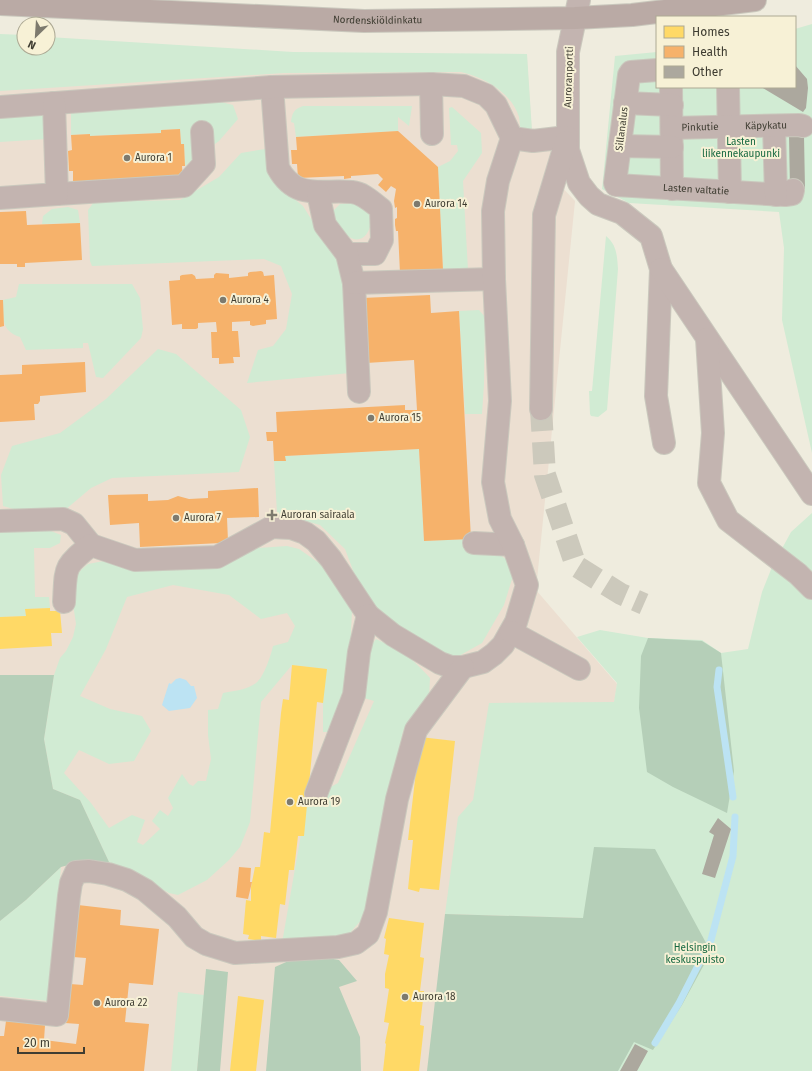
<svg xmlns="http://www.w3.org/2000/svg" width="812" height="1071" font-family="'Fira Sans',sans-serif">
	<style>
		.medical { fill: #ecdfd1 }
		.green { fill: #d1ebd3; fill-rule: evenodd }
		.forest { fill: #b5cfb8 }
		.water { fill: #bce3f3 }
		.homes { fill: #ffd966 }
		.health { fill: #f6b26b }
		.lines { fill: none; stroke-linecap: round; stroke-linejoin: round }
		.stream { stroke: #bce3f3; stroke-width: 7 }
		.building { fill: #aca89e }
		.minor-tunnel { stroke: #ccc9bc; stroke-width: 22; stroke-dasharray: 22 11; stroke-linecap: butt }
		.minor-casing { stroke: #cac8bd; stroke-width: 24 }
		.major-casing { stroke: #cac8bd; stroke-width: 24 }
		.minor { stroke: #c3b4b0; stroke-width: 22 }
		.major { stroke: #baaaa5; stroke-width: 22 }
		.poi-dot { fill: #7d7a6e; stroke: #f7f1d6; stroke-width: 1.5 }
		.labels { text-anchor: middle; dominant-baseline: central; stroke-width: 4; stroke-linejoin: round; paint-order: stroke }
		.street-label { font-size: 10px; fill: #3f3d32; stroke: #f7f1d6 }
		.park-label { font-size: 10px; fill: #13673f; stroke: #f7f1d6 }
		.poi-label { font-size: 10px; fill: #3f3d32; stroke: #f7f1d6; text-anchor: start }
	</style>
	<rect width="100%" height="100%" fill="#efecde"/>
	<path class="medical" d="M 0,54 L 527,59 L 533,150 L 555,149 L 557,182 L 575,201 L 536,590 L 617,684 L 583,918 L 478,1071 L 0,1071 Z"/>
	<path class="green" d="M 812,24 L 812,453 L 782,320 L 784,248 L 779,212 L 629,203 L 602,189 L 615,56 L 657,52 L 657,87 L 795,87 L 795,29 Z
		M 0,34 L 24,35 L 24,48 L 48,48 L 48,37 L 293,52 L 527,54 L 532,131 L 521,129 C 519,125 520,121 519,117 C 512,93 484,77 461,72 L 284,73 L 0,91 Z
		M 209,99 L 233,105 L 238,119 L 219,141 L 185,166 L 184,145 L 181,144 L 180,129 L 161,130 L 161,133 L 90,136 L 90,134 L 71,135 L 71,110 Z
		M 303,106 L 412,106 L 409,126 L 398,117 L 398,131 L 296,137 L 294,123 L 291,122 C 292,113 294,109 303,106 Z
		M 452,107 L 481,133 L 482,153 L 463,181 L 468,270 L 443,270 L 438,167 L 450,161 L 458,151 L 457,145 L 451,145 L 449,108 Z
		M 45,115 L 47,139 L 0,142 L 0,118 Z
		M 265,149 L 272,181 L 303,206 L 346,275 L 350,373 L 247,383 L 258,350 L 273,346 L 286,329 L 292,294 L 281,266 L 264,259 L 92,266 L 90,261 L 88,210 L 94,202 L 180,200 L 219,177 L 241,153 Z
		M 359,203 C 361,205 365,207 366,209 C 380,226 359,256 341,228 C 337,222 334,218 333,211 L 340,204 Z
		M 68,207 L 78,210 L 80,223 L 42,224 L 43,216 L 52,209 Z
		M 606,236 C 617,245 617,256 618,269 L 607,410 L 598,417 L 591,416 L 590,414 L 589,391 L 592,391 Z
		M 19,284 L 132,284 L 140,298 L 143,329 L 141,338 L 103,378 L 96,377 L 88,343 L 83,343 L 83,348 L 26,350 L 20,337 C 0,330 4,318 3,300 L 16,297 Z
		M 479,310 L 485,317 L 484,384 L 482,414 L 465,414 L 459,311 Z
		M 158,349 L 176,354 L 241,410 L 250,437 L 239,472 L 112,478 L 91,488 L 65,510 L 27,513 L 3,506 L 1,475 L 12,446 L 60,433 L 106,399 Z
		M 419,449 L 424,541 L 465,539 L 467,552 L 497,553 L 516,566 L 504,605 L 482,643 L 457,657 L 430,647 L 383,622 L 365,602 L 345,549 L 320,525 L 277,513 L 274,461 L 285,461 L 285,456 Z
		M 812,513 L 812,1071 L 478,1071 L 583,918 L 445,914 L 458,817 L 473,800 L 489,703 L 614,702 L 617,683 L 577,637 L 600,630 L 648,638 L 702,640 L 721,653 L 748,649 L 762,592 L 772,567 L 791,532 Z
		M 46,529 L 61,535 L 60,543 L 50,548 L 34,548 L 35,597 L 49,597 L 50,608 L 25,609 L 26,616 L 0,617 L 0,532 Z
		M 287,546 L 299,549 L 319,563 L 329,573 L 352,610 L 349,678 L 332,732 L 323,732 L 323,703 L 326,669 L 292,665 L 261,702 L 250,822 L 240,847 L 229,860 L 207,880 L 178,895 L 169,893 L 132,872 L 109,862 L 80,800 L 53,789 L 44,739 L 54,675 L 60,658 L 66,651 L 73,637 L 76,624 L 72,597 L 75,578 L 81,570 L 88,564 L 109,560 L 224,562 L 258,548 ZM 173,585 L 229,595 L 261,619 L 287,613 L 295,626 L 288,642 L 273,646 C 271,655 264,677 256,683 C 247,690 233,691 223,693 L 218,709 L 208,710 L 208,735 L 211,759 L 206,781 L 198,781 L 193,786 L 189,784 L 182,774 L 168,798 L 173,808 L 168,816 L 160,810 L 152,821 L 160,829 L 143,845 L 137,842 L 145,820 L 132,815 L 109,828 L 91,803 L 64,773 L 79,750 L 109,764 L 134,761 L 151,731 L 142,716 L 110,709 L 80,696 L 106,649 L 127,597 Z
		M 376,639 C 402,651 410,656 430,678 L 429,698 L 403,731 L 366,915 L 347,936 L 282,943 L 307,800 L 338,783 L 374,701 L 364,698 L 365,654 Z
		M 61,867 L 48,1001 L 0,996 L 0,921 L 26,900 Z
		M 178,992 L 204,995 L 197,1071 L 171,1071 Z"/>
	<path class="forest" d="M 648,638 L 702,641 L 721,653 L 734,771 L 727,813 L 673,787 L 647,772 L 639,708 L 641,656 Z
		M 0,675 L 54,675 L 44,739 L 53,789 L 80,800 L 109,862 L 80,862 L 61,867 L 26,900 L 0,921 Z
		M 594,847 L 655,849 L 711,952 L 682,1005 L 653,1050 L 634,1042 L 618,1071 L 427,1071 L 445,914 L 583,918 Z
		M 304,954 L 339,960 L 357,981 L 339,987 L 360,1037 L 361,1071 L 266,1071 L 275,967 Z
		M 206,969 L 228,972 L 220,1071 L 197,1071 Z"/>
	<path class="water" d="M 180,678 L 186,680 L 191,686 L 194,686 L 197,698 L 190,708 L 169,711 L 162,705 L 169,683 L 171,684 L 176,679 Z"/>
	<path class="homes" d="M 50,608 L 50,611 L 60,611 L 62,633 L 51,633 L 52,646 L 0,649 L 0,617 L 26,616 L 25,609 Z
		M 292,665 L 327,669 L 323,703 L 317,702 L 304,836 L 298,836 L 294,870 L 289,870 L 285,905 L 280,904 L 276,938 L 261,936 L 261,941 L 248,939 L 249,935 L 243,934 L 246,900 L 251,901 L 251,887 L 255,867 L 260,867 L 264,832 L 270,833 L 281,713 L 283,699 L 289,700 Z
		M 420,737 L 455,741 L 439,890 L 420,888 L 419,892 L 408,889 L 413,840 L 408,840 Z
		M 389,918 L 424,923 L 420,957 L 424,958 L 420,991 L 424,991 L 420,1025 L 424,1026 L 419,1071 L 383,1071 L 386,1044 L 385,1043 L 389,1023 L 384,1022 L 389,989 L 385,988 L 385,974 L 389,955 L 384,954 L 386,939 L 384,938 Z
		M 238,996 L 264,1000 L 256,1071 L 230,1071 Z"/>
	<path class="health" d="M 180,129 L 181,144 L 184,144 L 185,166 L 182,166 L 183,180 L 73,186 L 73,171 L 69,171 L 68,151 L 72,150 L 71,135 L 90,134 L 90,136 L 161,133 L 161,130 Z
		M 398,131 L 438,167 L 443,270 L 400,273 L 398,231 L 396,231 L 395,225 L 395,219 L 397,218 L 397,207 L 395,208 L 394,201 L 396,189 L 391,186 L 386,192 L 378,185 L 383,179 L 378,174 L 351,176 L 351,178 L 344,179 L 344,176 L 298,178 L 297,164 L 292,164 L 291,150 L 297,150 L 296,137 Z
		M 26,211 L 27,225 L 80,223 L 82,260 L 25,263 L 25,267 L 17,267 L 17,264 L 0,264 L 0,212 Z
		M 261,271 L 263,272 L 264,276 L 274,275 L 277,319 L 266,320 L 266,324 L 253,326 L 250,325 L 250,321 L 232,322 L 232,331 L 238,331 L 240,357 L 233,357 L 234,363 L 219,364 L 219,358 L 212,358 L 211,332 L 217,332 L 216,322 L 198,323 L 198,328 L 196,329 L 182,329 L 182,324 L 172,325 L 169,281 L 180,280 L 180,276 L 182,275 L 192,274 L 195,276 L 196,279 L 214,278 L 214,275 L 216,273 L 229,274 L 229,278 L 248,276 L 248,273 L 250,272 Z
		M 430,295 L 431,313 L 459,311 L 471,539 L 424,541 L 419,449 L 285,456 L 286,461 L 274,461 L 273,441 L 267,441 L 266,432 L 277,432 L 276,412 L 405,405 L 405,410 L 417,410 L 414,360 L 366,363 L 362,298 Z
		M 0,300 L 3,300 L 4,326 L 0,327 Z
		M 85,362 L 86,392 L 40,396 L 40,401 L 38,404 L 34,404 L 35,420 L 0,422 L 0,375 L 22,374 L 22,365 Z
		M 258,488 L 259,517 L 227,518 L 228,541 L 221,541 L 221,543 L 140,547 L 139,523 L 110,525 L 108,495 L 148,494 L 148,501 L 168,500 L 178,496 L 189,499 L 208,498 L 208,491 Z
		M 239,867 L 251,868 L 250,882 L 252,882 L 248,899 L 236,897 Z
		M 78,905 L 121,910 L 120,925 L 159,929 L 153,985 L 129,983 L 125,1022 L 149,1024 L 144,1071 L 0,1071 L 0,1036 L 4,1036 L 6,1021 L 45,1025 L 44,1040 L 76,1044 L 79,1024 L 65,1023 L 70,984 L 83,985 L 86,958 L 73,957 Z"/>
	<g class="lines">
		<path class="stream" d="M 719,670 L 717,687 L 733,797
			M 655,1043 L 679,1003 L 711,940 L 733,856 L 735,817"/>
	</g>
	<path class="building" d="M 795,65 L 807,79 L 808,88 L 806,108 L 803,112 L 761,87 L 795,87 Z
		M 789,136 L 804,136 L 805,189 L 790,189 Z
		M 718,818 L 731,829 L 715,878 L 702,874 L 714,835 L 709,832 Z
		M 635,1044 L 648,1051 L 637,1071 L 620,1071 Z"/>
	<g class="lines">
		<path class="minor-tunnel" d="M 541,409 L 545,475 L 576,566 L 621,594 L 644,604"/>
		<g class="minor-casing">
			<g id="minor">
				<path d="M 579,0 L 568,52 L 568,150 L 579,183 L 589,196 L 598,204 L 622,213 L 651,236 L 661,269 L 656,396 L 664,443"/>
				<path id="s1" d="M 657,70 L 631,72 L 629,75 L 615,183 L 616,185 L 785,195 L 792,194 L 793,190"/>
				<path d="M 431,84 L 432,134"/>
				<path d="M 272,87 L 278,168 C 296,201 321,189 352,192 C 363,193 372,202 381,209 L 382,240 L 375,254 L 347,254"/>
				<path d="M 671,87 L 672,189"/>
				<path d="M 728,87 L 730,192"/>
				<path d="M 625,103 L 672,105"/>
				<path d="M 0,107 L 272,87 L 431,84 L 464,86 L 486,95 L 496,105 L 512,138 L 533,141 L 567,137"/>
				<path d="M 774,126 L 776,195"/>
				<path id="s2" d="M 672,128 L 799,125 L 803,126"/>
				<path d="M 620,146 L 672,147"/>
				<path d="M 318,193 L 325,225 L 347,254 L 354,283 L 359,392"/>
				<path d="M 57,194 L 184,186 L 204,164 L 202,132"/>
				<path d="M 0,198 L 57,194 L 54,103"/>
				<path d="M 661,269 L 812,494"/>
				<path d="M 354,283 L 494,279"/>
				<path d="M 707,339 L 713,433 L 709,483 L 728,520 L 798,574 L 812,588"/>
				<path d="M 541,409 L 544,215 L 566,142"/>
				<path d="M 0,521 L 63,519 L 74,524 L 91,545"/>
				<path d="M 474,543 L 513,545"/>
				<path d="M 64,602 C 66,567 63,567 91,545 L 135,560 L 217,557 L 272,527 L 291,528 L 305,533 L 316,541 L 331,559 L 368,615 L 393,635 L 440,663 L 451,667 L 463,667 L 483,662 L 494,654 L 503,645 L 516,622 L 527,585 L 513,545 L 500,519 L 493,482 L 500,401 L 494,279 L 493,211 L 498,181 L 512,138"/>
				<path d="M 511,632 L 579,669"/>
				<path d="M 316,794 L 354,695 L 359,652 L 368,615"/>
				<path d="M 0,1009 L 57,1015 L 69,896 L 71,883 L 76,872 L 89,871 L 108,874 L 127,880 L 145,890 L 177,917 L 194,937 L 206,944 L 235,953 L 338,947 L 356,943 L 368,934 L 376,912 L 397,799 L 416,730 L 463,667"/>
			</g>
		</g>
		<g class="major-casing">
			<g id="major">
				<path id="s3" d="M 0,4 L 364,21 L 575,18 L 632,15 L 755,0"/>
			</g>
		</g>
		<use href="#minor" class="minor"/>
		<use href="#major" class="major"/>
	</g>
	<g class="poi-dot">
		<circle cx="127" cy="158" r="4"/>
		<circle cx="417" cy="204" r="4"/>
		<circle cx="223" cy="300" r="4"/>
		<circle cx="371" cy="418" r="4"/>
		<path d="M270 509h4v4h4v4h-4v4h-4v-4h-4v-4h4z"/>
		<circle cx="176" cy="518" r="4"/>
		<circle cx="290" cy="802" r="4"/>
		<circle cx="405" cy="997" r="4"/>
		<circle cx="97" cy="1003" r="4"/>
	</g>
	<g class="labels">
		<g class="street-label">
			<text stroke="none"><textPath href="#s3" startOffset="378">Nordenskiöldinkatu</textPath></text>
			<text transform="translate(569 77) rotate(-88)">Auroranportti</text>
			<text stroke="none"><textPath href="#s2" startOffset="94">Käpykatu</textPath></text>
			<text stroke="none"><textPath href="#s2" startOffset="28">Pinkutie</textPath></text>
			<text transform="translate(622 129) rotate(-83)">Sillanalus</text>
			<text stroke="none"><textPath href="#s1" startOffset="221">Lasten valtatie</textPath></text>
		</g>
		<g class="park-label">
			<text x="741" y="142">Lasten<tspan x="741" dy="12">liikennekaupunki</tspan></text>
			<text x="695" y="948">Helsingin<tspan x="695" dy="12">keskuspuisto</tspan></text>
		</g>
		<g class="poi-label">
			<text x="135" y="158">Aurora 1</text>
			<text x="425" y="204">Aurora 14</text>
			<text x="231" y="300">Aurora 4</text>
			<text x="379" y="418">Aurora 15</text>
			<text x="281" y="515">Auroran sairaala</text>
			<text x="184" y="518">Aurora 7</text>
			<text x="298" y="802">Aurora 19</text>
			<text x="413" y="997">Aurora 18</text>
			<text x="105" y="1003">Aurora 22</text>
		</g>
	</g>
	<rect x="656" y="16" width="140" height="72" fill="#f7f1d6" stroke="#ada994"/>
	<rect x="664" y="26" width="20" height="12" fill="#ffd966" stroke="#ada994"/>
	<text x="692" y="36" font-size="12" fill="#3f3d32">Homes</text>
	<rect x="664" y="46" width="20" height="12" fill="#f6b26b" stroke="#ada994"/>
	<text x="692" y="56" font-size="12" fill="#3f3d32">Health</text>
	<rect x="664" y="66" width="20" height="12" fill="#aca89e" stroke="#ada994"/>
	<text x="692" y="76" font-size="12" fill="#3f3d32">Other</text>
	<g transform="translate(36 36) rotate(205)"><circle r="19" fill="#f7f1d6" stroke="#ada994"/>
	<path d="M0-3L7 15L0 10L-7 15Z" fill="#7d7a6e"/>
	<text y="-6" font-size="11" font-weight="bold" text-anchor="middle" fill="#3f3d32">N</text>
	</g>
	<path d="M18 1047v6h66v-6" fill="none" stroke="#3f3d32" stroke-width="2"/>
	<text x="24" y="1047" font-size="12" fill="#3f3d32" stroke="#f7f1d6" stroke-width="3" paint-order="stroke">20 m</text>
</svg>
